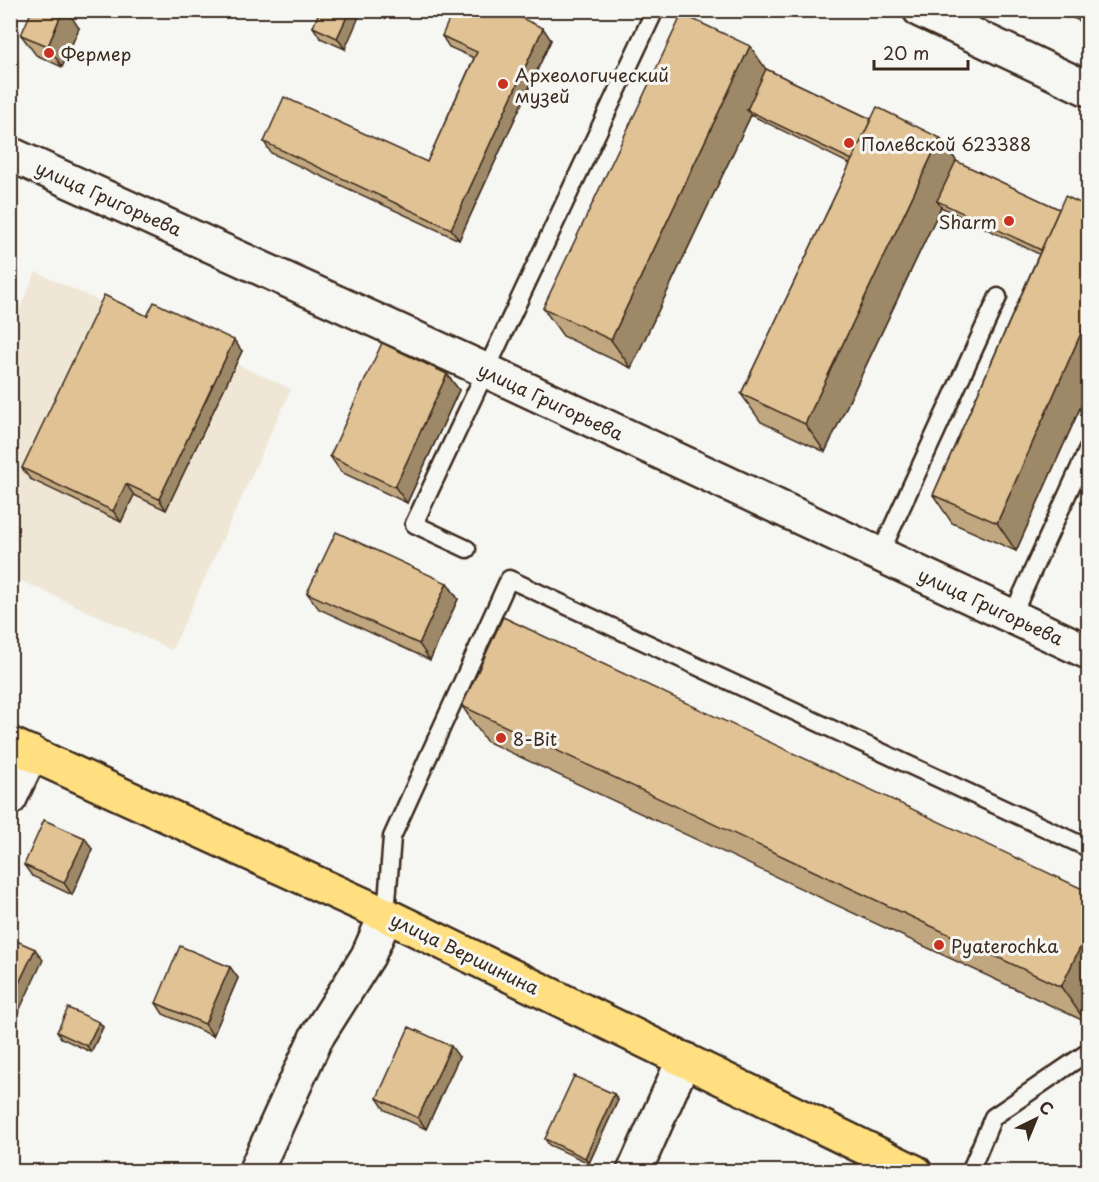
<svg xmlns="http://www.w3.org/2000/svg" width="1099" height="1182" font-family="'Playpen Sans',sans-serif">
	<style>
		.built { fill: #efe6d6 }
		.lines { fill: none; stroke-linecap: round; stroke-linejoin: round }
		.service-casing { stroke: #3b2a1e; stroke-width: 21 }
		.minor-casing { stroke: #3b2a1e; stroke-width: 38 }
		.tertiary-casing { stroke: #3b2a1e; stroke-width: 38 }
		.primary-casing { stroke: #3b2a1e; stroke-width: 38 }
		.service { stroke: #f6f6f2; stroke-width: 16 }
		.minor { stroke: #f6f6f2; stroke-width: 33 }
		.tertiary { stroke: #f6f6f2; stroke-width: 33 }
		.primary { stroke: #ffdf80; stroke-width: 33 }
		.wall { fill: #c1a77f; stroke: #3b2a1e; stroke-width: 1.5 }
		.shaded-wall { fill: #9d8868; stroke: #3b2a1e; stroke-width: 1.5 }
		.building { fill: #e0c294; stroke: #3b2a1e; stroke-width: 1.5 }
		.poi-dot { fill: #c8321e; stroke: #f6f6f2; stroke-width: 2 }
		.labels { text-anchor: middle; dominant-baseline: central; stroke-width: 6; stroke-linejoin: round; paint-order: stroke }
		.poi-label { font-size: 18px; fill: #3b2a1e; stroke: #f6f6f2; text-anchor: start }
		.street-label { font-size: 18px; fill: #3b2a1e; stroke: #f6f6f2 }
	</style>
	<rect width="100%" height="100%" fill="#f6f6f2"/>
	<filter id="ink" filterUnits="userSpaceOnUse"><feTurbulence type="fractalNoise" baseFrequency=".0167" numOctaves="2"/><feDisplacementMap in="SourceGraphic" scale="12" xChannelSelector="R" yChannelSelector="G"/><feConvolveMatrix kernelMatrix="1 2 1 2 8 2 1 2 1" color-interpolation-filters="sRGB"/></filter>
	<g filter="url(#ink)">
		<path class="built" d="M 36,272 L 291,389 L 172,650 L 11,576 L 11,327 Z"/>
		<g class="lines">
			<g class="service-casing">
				<path id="service" d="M 467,549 L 414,524 L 655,10
					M 880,554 L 998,297
					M 1012,616 L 1088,449
					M 386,915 L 392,837 L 509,579 L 1088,848
					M 970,1172 L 993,1117 L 1088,1052"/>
			</g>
			<g class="minor-casing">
				<path id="minor" d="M 10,154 L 485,370 L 1088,652
					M 10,798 L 31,753
					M 255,1172 L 316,1038 L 368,956 L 386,915
					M 634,1172 L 684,1059"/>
			</g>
			<g class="tertiary-casing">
				<path id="tertiary" d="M 920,10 L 1088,89"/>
			</g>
			<g class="primary-casing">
				<path id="primary" d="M 10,744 L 386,915 L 915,1172"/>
			</g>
			<use href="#service" class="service"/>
			<use href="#minor" class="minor"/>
			<use href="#tertiary" class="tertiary"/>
			<use href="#primary" class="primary"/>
		</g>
		<path class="wall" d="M 320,10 L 345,49 L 320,38 L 313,27 Z
			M 1055,10 L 1089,10 L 1089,25 Z
			M 79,28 L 62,67 L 36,55 L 21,35 Z
			M 442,36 L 551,40 L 459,240 L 271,153 L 264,142 L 427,162 L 474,58 L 449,47 Z
			M 766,69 L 871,119 L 940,138 L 957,162 L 1059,209 L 1089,207 L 1089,388 L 1016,551 L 952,523 L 933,495 L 1039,254 L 941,207 L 825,452 L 761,422 L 741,394 L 850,164 L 751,115 L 631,368 L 563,336 L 543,308 Z
			M 147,316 L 242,351 L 166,510 L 134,495 L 121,522 L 30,479 L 22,468 Z
			M 447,374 L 459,390 L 407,503 L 341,472 L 330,456 Z
			M 447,583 L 458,599 L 430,660 L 319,609 L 307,593 Z
			M 462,706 L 1089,892 L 1089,1016 L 1086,1022 L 486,741 Z
			M 92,849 L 72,895 L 32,876 L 24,865 Z
			M 230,967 L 238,978 L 213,1036 L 163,1014 L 156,1003 Z
			M 99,1022 L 103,1027 L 91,1052 L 61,1038 L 57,1032 Z
			M 459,1057 L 426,1129 L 385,1110 L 377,1098 Z
			M 614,1094 L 618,1100 L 589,1163 L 549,1145 L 545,1139 Z"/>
		<path class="shaded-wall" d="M 63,10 L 67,10 L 79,28 L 62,67 L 48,46 Z
			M 350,10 L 362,10 L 345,49 L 337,38 Z
			M 543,28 L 551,40 L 459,240 L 451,229 Z
			M 750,46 L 770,75 L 747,110 L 751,115 L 631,368 L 611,340 Z
			M 940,138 L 960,166 L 937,201 L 941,207 L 825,452 L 805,424 Z
			M 1089,315 L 1089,388 L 1016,551 L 997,523 Z
			M 234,340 L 242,351 L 166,510 L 159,499 Z
			M 447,374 L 459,390 L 407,503 L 395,487 Z
			M 126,484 L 134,495 L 121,522 L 113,511 Z
			M 447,583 L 458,599 L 430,660 L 419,644 Z
			M 85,838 L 92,849 L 72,895 L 64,883 Z
			M 1089,929 L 1089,1016 L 1086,1022 L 1061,987 Z
			M 35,949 L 43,960 L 10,1030 L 10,1002 Z
			M 230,967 L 238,978 L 213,1036 L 205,1024 Z
			M 99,1022 L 103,1027 L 91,1052 L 87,1046 Z
			M 451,1046 L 459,1057 L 426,1129 L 418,1118 Z
			M 614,1094 L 618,1100 L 589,1163 L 585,1158 Z"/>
		<path class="building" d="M 32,10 L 63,10 L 48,46 L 21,35 Z
			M 320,10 L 350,10 L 337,38 L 313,27 Z
			M 453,10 L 504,10 L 543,28 L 451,229 L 264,142 L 284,97 L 427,162 L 477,52 L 442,36 Z
			M 682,14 L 750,46 L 611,340 L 543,308 Z
			M 766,69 L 871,119 L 852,160 L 747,110 Z
			M 877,107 L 940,138 L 805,424 L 741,394 Z
			M 956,161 L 1059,209 L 1041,250 L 937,201 Z
			M 1065,196 L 1089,207 L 1089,315 L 997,523 L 933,495 Z
			M 104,295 L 147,316 L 154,302 L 234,340 L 159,499 L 126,484 L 113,511 L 22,468 Z
			M 382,343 L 447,374 L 395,487 L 330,456 Z
			M 336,532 L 447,583 L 419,644 L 307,593 Z
			M 503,617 L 1089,892 L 1089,929 L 1061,987 L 462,706 Z
			M 44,820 L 85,838 L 64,883 L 24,865 Z
			M 10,938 L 35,949 L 10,1002 Z
			M 180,946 L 230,967 L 205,1024 L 156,1003 Z
			M 68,1008 L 99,1022 L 87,1046 L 57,1032 Z
			M 409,1027 L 451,1046 L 418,1118 L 377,1098 Z
			M 574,1076 L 614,1094 L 585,1158 L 545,1139 Z
			M 687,1167 L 698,1172 L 685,1172 Z"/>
	</g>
	<g class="poi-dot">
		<circle cx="49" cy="53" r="6"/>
		<circle cx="503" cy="84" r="6"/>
		<circle cx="849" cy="143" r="6"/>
		<circle cx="1009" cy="221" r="6"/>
		<circle cx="501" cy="738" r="6"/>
		<circle cx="939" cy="945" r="6"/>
	</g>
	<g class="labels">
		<g class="poi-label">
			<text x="61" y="53">Фермер</text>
			<text x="515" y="74">Археологический<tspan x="515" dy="21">музей</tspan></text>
			<text x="861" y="143">Полевской 623388</text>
			<text x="997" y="221" text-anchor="end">Sharm</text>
			<text x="513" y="738">8-Bit</text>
			<text x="951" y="945">Pyaterochka</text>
		</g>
		<g class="street-label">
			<text transform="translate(109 198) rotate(24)">улица Григорьева</text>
			<text transform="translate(551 401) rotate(25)">улица Григорьева</text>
			<text transform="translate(991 606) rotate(25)">улица Григорьева</text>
			<text transform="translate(465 953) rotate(26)">улица Вершинина</text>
		</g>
	</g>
	<rect width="1099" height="1182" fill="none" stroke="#f6f6f2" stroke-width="36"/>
	<rect x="18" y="18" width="1063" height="1146" fill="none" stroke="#3b2a1e" stroke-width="2" filter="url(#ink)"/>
	<g transform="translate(1036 1119) rotate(43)" stroke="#f6f6f2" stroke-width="4.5" paint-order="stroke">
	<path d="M0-4.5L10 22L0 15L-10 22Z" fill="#3b2a1e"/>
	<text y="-9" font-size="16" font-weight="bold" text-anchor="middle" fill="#3b2a1e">С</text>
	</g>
	<path d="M874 60v9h94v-9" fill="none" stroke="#3b2a1e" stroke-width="3"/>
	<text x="883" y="60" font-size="18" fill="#3b2a1e" stroke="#f6f6f2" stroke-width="4.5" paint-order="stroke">20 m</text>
</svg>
